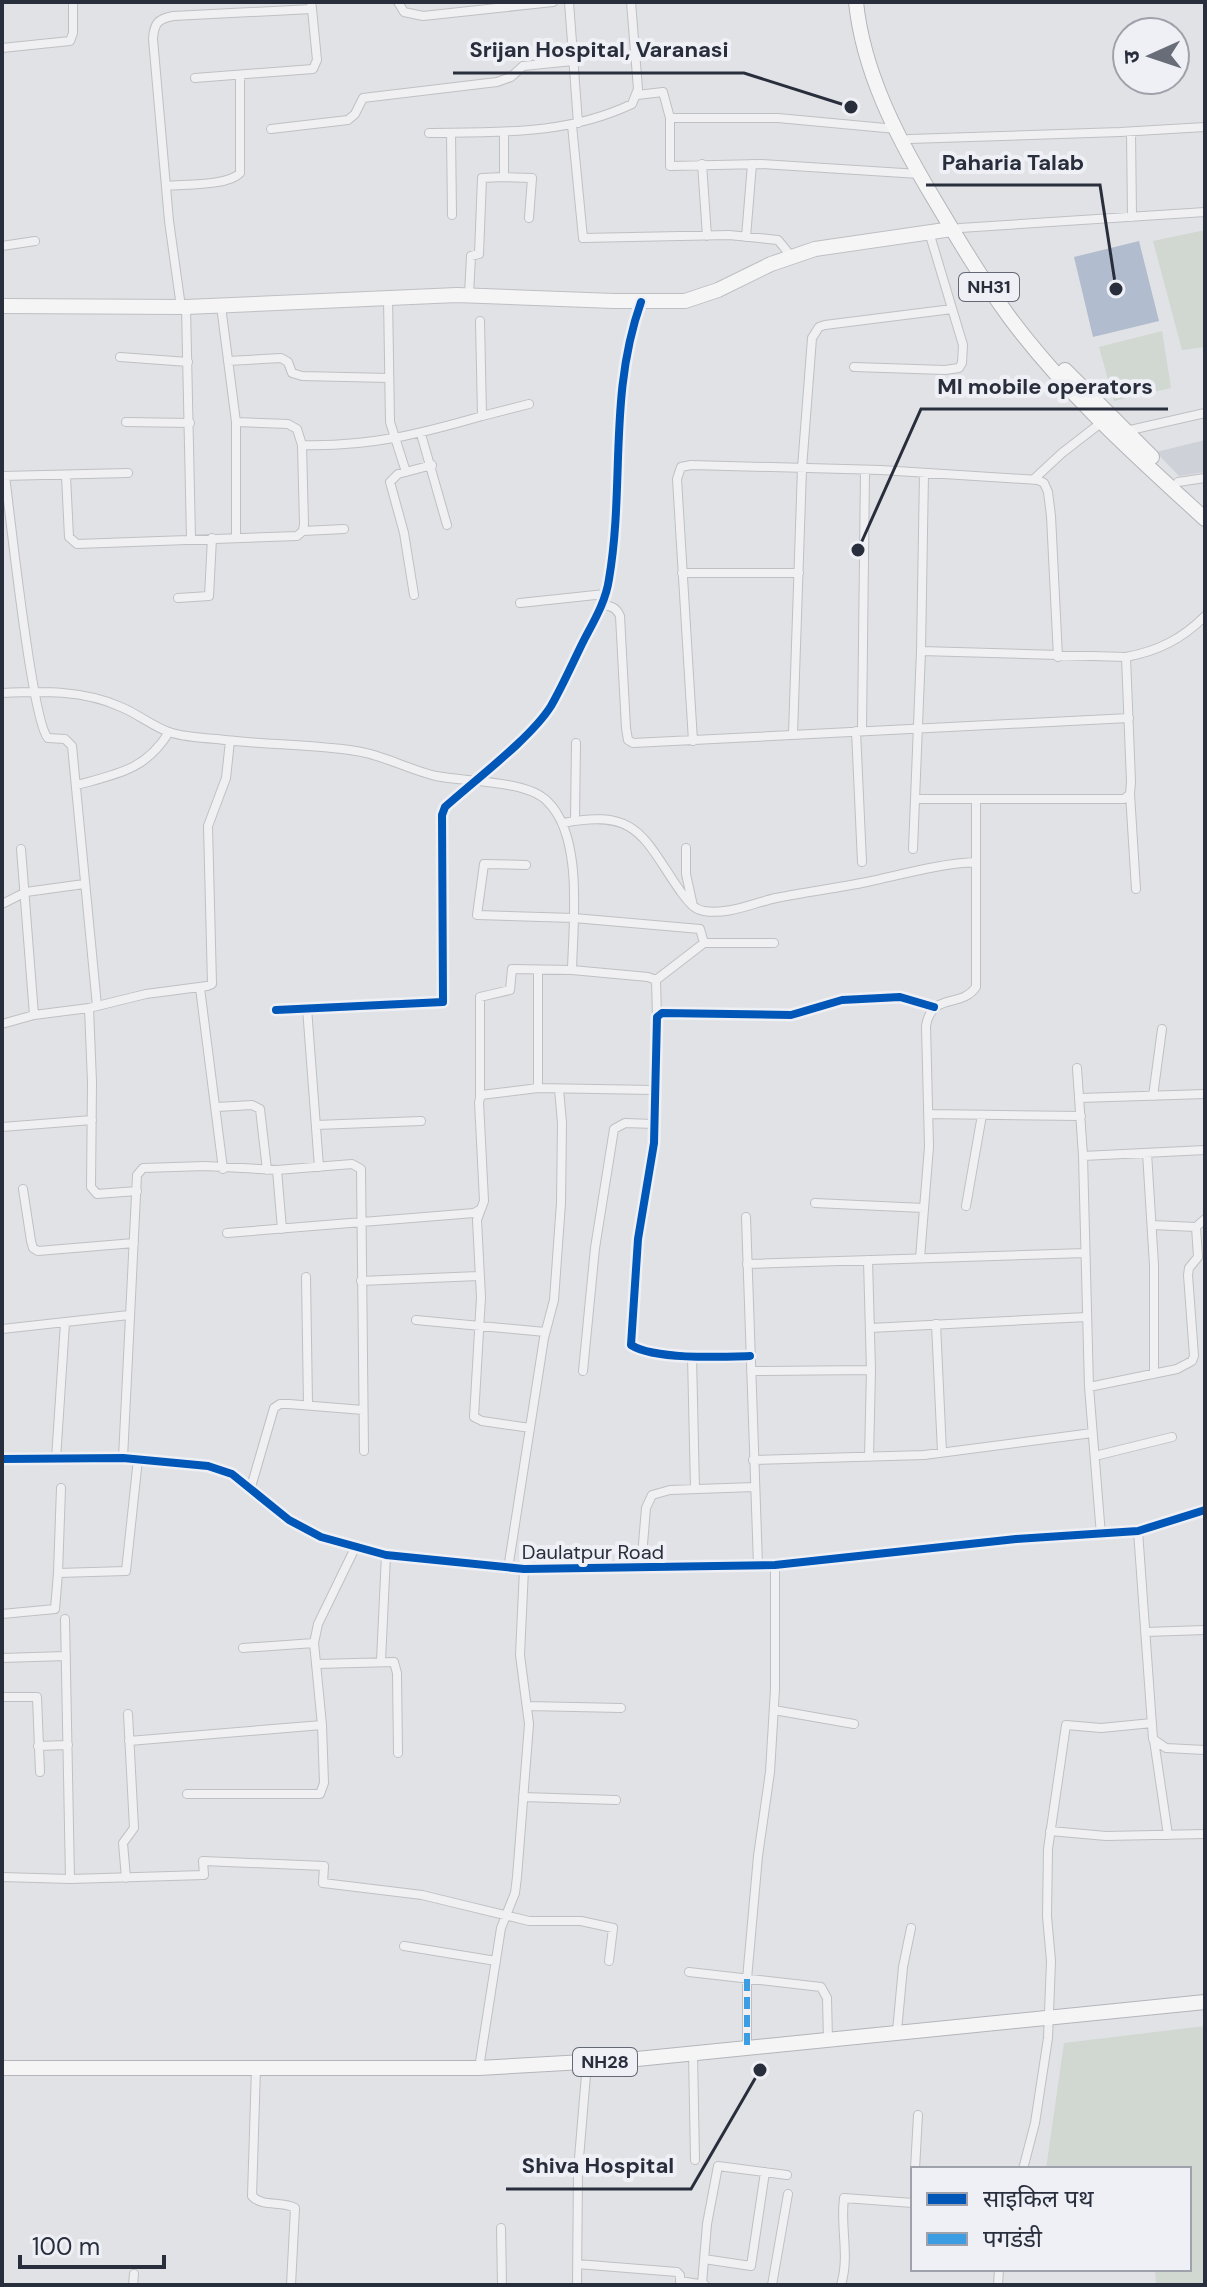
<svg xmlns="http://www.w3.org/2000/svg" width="1207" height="2287" font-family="'DM Sans','Noto Sans Devanagari',sans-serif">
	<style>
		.built { fill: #cfd1d8 }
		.green { fill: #d0d8d1 }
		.water { fill: #b1bcce }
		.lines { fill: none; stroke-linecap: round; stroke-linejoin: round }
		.minor-casing { stroke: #bfc0c3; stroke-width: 10 }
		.tertiary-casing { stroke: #bfc0c3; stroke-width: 12 }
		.primary-casing { stroke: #bebfc3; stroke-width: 16 }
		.trunk-casing { stroke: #b3b5ba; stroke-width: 16 }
		.minor { stroke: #f0f0f2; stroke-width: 8 }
		.tertiary { stroke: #f0f0f2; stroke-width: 10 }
		.primary { stroke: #f5f5f6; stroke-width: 14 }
		.trunk { stroke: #f5f5f6; stroke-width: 14 }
		.quiet { stroke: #3d9de3; stroke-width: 6; stroke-dasharray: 12 6; stroke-linecap: butt }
		.cycleway-casing { stroke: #eef0f5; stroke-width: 13 }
		.cycleway { stroke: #0057b8; stroke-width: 8 }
		.labels { text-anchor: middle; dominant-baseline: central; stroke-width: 8; stroke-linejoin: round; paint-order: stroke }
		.shield { fill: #eef0f5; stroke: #646874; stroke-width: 2 }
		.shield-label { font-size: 18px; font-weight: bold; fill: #292e3d }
		.street-label { font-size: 20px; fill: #292e3d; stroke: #eef0f5 }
		.leader { fill: none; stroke: #292e3d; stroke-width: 3 }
		.callout-dot { fill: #292e3d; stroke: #eef0f5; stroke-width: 3 }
		.callout-label { font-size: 22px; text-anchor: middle; font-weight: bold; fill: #292e3d; stroke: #eef0f5; stroke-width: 8; stroke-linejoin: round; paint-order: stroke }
	</style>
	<rect width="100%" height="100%" fill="#e1e2e5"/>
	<path class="built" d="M 1205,440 L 1205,472 L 1179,476 L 1156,452 Z"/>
	<path class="green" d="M 1205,230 L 1205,347 L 1182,350 L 1153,241 Z
		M 1162,331 L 1171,388 L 1114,401 L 1099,347 Z
		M 1205,2026 L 1205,2285 L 1156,2285 L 1155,2269 L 1189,2269 L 1189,2169 L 1046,2169 L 1064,2043 Z"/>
	<path class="water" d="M 1139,241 L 1159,321 L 1093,337 L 1074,257 Z"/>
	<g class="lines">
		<g class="minor-casing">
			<path id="minor" d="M 398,2 L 404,12 L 423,16 L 553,2
				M 569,2 L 578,123
				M 2,48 L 70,41 L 73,33 L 73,2
				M 195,78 L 313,69 L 317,60 L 312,9
				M 637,95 L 663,92 L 670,118 L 670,166 L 761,164 L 919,174
				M 670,118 L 778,118 L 896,129
				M 572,125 L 583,238 L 729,235 L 778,240 L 791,256
				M 271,129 L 348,120 L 355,114 L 363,98 L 497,82 L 511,77 L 523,66 L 573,61
				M 1131,132 L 1132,217
				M 429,133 C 499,132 567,135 632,104 L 638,89 L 631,2
				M 451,133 L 452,215
				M 909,139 L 1120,132 L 1205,127
				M 702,164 L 707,236
				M 504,177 L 532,178 L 529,218
				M 166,186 C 185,184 228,186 240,173 L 240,75
				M 960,228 L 1205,212
				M 746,237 L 752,164
				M 2,246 L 35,241
				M 469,295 L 471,256 L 479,254 L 482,178 L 504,177 L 504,132
				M 388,297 L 390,422 L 406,472
				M 221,306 L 236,422
				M 181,307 L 169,221 L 153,39 C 154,23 158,19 173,16 L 312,9 L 311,2
				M 186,307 L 191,538
				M 120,357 L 188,362
				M 228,361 L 281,358 L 288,362 L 292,373 L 302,376 L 389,378
				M 854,367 L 945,370 L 959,368 L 962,363 L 963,345 L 929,232
				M 482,416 L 529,404
				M 126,422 L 190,423
				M 1126,431 L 1205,413
				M 421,434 L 447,525
				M 2,476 L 128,473
				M 5,476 C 10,513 32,723 48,738 L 65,739 L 72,746 L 97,1006
				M 66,476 L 69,537 L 77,544 L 297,536 L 303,531 L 304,524 L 302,445
				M 1034,479 L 1062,453 L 1102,422
				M 1178,482 L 1205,478
				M 303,531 L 344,529
				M 236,538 L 236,422 L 288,424 L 297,429 L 302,445 C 368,447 420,434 482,416 L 480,321
				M 682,573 L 799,573
				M 414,595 L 404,533 L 390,482 L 398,474 L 432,465
				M 178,598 L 209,596 L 212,538
				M 520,603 L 605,594
				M 602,605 C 611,606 616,607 620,616 L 626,728 L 628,740 L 633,743 L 1129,718
				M 921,651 L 1126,657 C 1158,651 1182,639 1205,616
				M 2,693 C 42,691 84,690 121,707 C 138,714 152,726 169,732 C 184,737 201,738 217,739 C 263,745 310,744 356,751 C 384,755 409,770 436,776 C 466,782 526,780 547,801 C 584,836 573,924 572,970 L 648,977 L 656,980 L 657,1017
				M 862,730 L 865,470
				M 856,731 L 862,862
				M 793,734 L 802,468 L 812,338 L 819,327 L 825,325 L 952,309
				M 693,741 L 677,479 L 681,467 L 691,465 L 881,470 L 1038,480 L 1044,483 L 1048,492 L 1051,516 L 1058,657
				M 77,785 C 117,774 146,770 169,732
				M 1130,794 L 1136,889
				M 915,799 L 1124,799 L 1130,794 L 1131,782 L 1126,657
				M 575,821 L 576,743
				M 563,823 C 639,808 643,838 681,892 C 688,901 693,909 704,911 C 729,915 753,903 776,898 C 806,892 837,888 867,882 C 904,874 938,864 975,862
				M 686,848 L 686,874 L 693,906
				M 21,849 L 34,1015
				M 913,849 L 921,651 L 924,473
				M 526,865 L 484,864 L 477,915 L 574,918 L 700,929 L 704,943
				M 2,904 L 26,892 L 84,884
				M 656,980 L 704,943 L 774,943
				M 200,988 L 223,1169
				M 89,1008 L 92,1082 L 91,1187 L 97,1194 L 137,1191
				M 307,1008 L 319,1167
				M 276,1010 L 443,1002 L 442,815 L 445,807 C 475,780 531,738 551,706 C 563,685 573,662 584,640 C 594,621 606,601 609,579 C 625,485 608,395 641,302
				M 2,1024 L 34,1015 L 89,1008 L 146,994 L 207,986 L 212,984 L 208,826 L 226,778 L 230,741
				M 1077,1068 L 1083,1156 L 1089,1387 L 1101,1535
				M 538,1088 L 538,970
				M 1153,1096 L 1162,1029
				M 480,1097 L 480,997 L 510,990 L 512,969 L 572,970
				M 1080,1098 L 1205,1094
				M 217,1107 L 252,1105 L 260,1109 L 267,1170
				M 929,1114 L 1081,1116
				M 316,1125 L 421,1121
				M 2,1127 L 92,1120
				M 1147,1153 L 1154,1265 L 1154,1374
				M 1083,1156 L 1205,1150
				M 277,1170 L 282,1229
				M 23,1189 L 31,1241 L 33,1248 L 38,1251 L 134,1243
				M 815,1203 L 924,1208
				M 966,1206 L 982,1115
				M 481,1209 L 477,1220 L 481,1297 L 474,1417 L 482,1421 L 530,1428
				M 746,1217 L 758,1565
				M 1152,1225 L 1196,1227
				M 227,1233 L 474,1213 L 481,1209 L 484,1201 L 479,1102 L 481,1095 L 538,1088 L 654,1090
				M 920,1258 L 929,1147 L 926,1026 C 932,991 961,1009 976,987 L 976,800
				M 868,1260 L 871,1370 L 869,1457
				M 747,1264 L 1085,1253
				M 306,1277 L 308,1405
				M 361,1281 L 478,1276
				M 416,1320 L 545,1332
				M 936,1324 L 942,1452
				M 870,1328 L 1087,1317
				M 2,1329 L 129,1315
				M 692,1356 L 695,1489
				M 750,1356 C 721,1357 655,1360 631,1345 L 638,1239 L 654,1143 L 657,1017 L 662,1013 L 791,1015 L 842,1000 L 900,997 L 934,1007
				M 583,1371 L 595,1248 L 614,1129 L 625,1123 L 654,1124
				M 751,1371 L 871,1370
				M 1089,1387 L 1177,1369 L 1192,1361 L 1194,1356 L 1188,1275 L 1189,1268 L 1198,1257 L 1196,1227 L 1205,1219
				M 1095,1456 L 1172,1437
				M 123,1458 L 137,1175 L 143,1168 L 205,1166 L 277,1170 L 352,1164 L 361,1169 L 364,1451
				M 56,1459 L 65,1323
				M 753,1460 L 924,1455 L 1092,1433
				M 251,1487 L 274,1408 L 280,1404 L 289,1404 L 363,1410
				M 1138,1531 L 1153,1739 L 1166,1748 L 1205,1750
				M 641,1568 L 646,1508 L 652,1495 L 670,1490 L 754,1487
				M 508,1569 L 544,1338 L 554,1300 L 561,1203 L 562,1123 L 559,1089
				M 58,1573 L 61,1488
				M 2,1614 L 55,1609 L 58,1573 L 126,1571 L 138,1459
				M 65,1619 L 70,1879
				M 1145,1632 L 1205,1630
				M 243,1648 L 314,1643
				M 2,1658 L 66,1656
				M 381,1661 L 386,1555
				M 316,1664 L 394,1662 L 397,1673 L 398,1753
				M 2,1697 L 37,1697 L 40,1772
				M 528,1706 L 621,1708
				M 774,1710 L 854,1724
				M 1154,1740 L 1168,1835
				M 129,1741 L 322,1725
				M 38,1746 L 68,1745
				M 187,1794 L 320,1794 L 324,1783 L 322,1725 L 314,1643 L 318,1624 L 355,1548
				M 523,1797 L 616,1800
				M 1050,1831 L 1106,1836 L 1205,1834
				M 2,1877 L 70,1879 L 204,1875 L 203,1861 L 324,1866 L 323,1883 L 422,1895 L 529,1921 L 581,1921 L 613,1928 L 609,1961
				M 126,1878 L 123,1843 L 134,1828 L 128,1714
				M 404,1946 L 496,1961
				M 689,1972 L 821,1987 L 827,1998 L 828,2040
				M 897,2031 L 903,1967 L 911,1928
				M 747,2048 L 747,1979 L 758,1856 L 770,1772 L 775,1689 L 775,1565
				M 693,2053 L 695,2160
				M 256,2068 L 252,2196 C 263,2208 282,2200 295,2208 L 291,2285
				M 479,2068 L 501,1928 L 515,1893 L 517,1877 L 529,1724 L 520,1655 L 524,1569
				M 915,2169 L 918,2115
				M 1023,2169 L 1035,2123 L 1048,2038 L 1051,1961 L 1047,1916 L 1048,1849 L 1066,1725 L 1101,1728 L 1152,1723
				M 501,2228 L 502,2285
				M 704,2259 L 751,2266 L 765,2172
				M 577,2264 L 677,2272 L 680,2275 L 680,2285
				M 680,2281 L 705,2285
				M 702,2284 L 707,2224 L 718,2166 L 787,2175
				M 133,2285 L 134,2274
				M 577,2285 L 578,2170 L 587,2063
				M 772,2285 L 788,2194
				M 841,2285 C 850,2255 840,2228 844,2198 L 913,2203
				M 998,2285 L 999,2269"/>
		</g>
		<g class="tertiary-casing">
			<path id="tertiary" d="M 2,1459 L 123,1458 L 208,1466 L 232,1474 L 289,1520 L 321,1537 L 386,1555 L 524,1569 L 775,1565 L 1016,1539 L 1138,1531 L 1205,1510"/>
		</g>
		<g class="primary-casing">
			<path id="primary" d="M 2,306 L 186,307 L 457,295 L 614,301 L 685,301 L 718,290 L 771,264 L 815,249 L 952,229"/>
		</g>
		<g class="trunk-casing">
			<path id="trunk" d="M 856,2 C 863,71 896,135 931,194 C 956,236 981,278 1010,318 C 1066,393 1136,456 1205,519
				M 1065,370 L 1152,457
				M 2,2068 L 479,2068 L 637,2059 L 1205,2002"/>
		</g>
		<use href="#minor" class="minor"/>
		<use href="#tertiary" class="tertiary"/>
		<use href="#primary" class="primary"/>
		<use href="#trunk" class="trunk"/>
		<path class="quiet" d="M 747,1979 L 747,2048"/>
		<g class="cycleway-casing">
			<path id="cycleway" d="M 276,1010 L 443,1002 L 442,815 L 445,807 C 475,780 531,738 551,706 C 563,685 573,662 584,640 C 594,621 606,601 609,579 C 625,485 608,395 641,302
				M 750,1356 C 721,1357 655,1360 631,1345 L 638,1239 L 654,1143 L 657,1017 L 662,1013 L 791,1015 L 842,1000 L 900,997 L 934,1007
				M 2,1459 L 123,1458 L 208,1466 L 232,1474 L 289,1520 L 321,1537 L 386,1555 L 524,1569 L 775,1565 L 1016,1539 L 1138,1531 L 1205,1510"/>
		</g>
		<use href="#cycleway" class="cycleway"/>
	</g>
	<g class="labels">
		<g class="shield">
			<rect x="959" y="273" width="60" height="28" rx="6"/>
			<rect x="573" y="2048" width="64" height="28" rx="6"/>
		</g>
		<g class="shield-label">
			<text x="989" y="287">NH31</text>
			<text x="605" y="2062">NH28</text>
		</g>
		<g class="street-label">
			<text x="593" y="1552">Daulatpur Road</text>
		</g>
	</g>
	<path class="leader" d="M851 107L744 73H453M1116 289L1100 185H926M858 550L921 409H1168M760 2070L691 2189H506"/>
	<g class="callout-dot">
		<circle cx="851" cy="107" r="8"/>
		<circle cx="1116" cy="289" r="8"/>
		<circle cx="858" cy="550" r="8"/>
		<circle cx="760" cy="2070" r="8"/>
	</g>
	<g class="callout-label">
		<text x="599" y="57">Srijan Hospital, Varanasi</text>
		<text x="1013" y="170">Paharia Talab</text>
		<text x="1045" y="394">MI mobile operators</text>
		<text x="598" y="2173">Shiva Hospital</text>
	</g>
	<rect width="1207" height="2287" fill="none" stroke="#292e3d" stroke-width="8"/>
	<rect x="911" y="2167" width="280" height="104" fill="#eef0f5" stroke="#9fa2ab" stroke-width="2"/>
	<rect x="927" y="2193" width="40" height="12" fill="#0057b8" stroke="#9fa2ab" stroke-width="2"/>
	<text x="983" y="2207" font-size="24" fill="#292e3d">साइकिल पथ</text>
	<rect x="927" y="2233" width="40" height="12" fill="#3d9de3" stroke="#9fa2ab" stroke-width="2"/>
	<text x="983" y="2247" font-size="24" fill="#292e3d">पगडंडी</text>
	<g transform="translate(1151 56) rotate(267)"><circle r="38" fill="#eef0f5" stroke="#9fa2ab" stroke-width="2"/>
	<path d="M0-6L14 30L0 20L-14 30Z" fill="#696d78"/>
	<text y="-12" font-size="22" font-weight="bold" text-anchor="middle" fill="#292e3d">उ</text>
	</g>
	<path d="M20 2255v12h144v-12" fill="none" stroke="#292e3d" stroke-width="4"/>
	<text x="32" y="2255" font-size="24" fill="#292e3d" stroke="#eef0f5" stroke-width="6" paint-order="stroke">100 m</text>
</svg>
